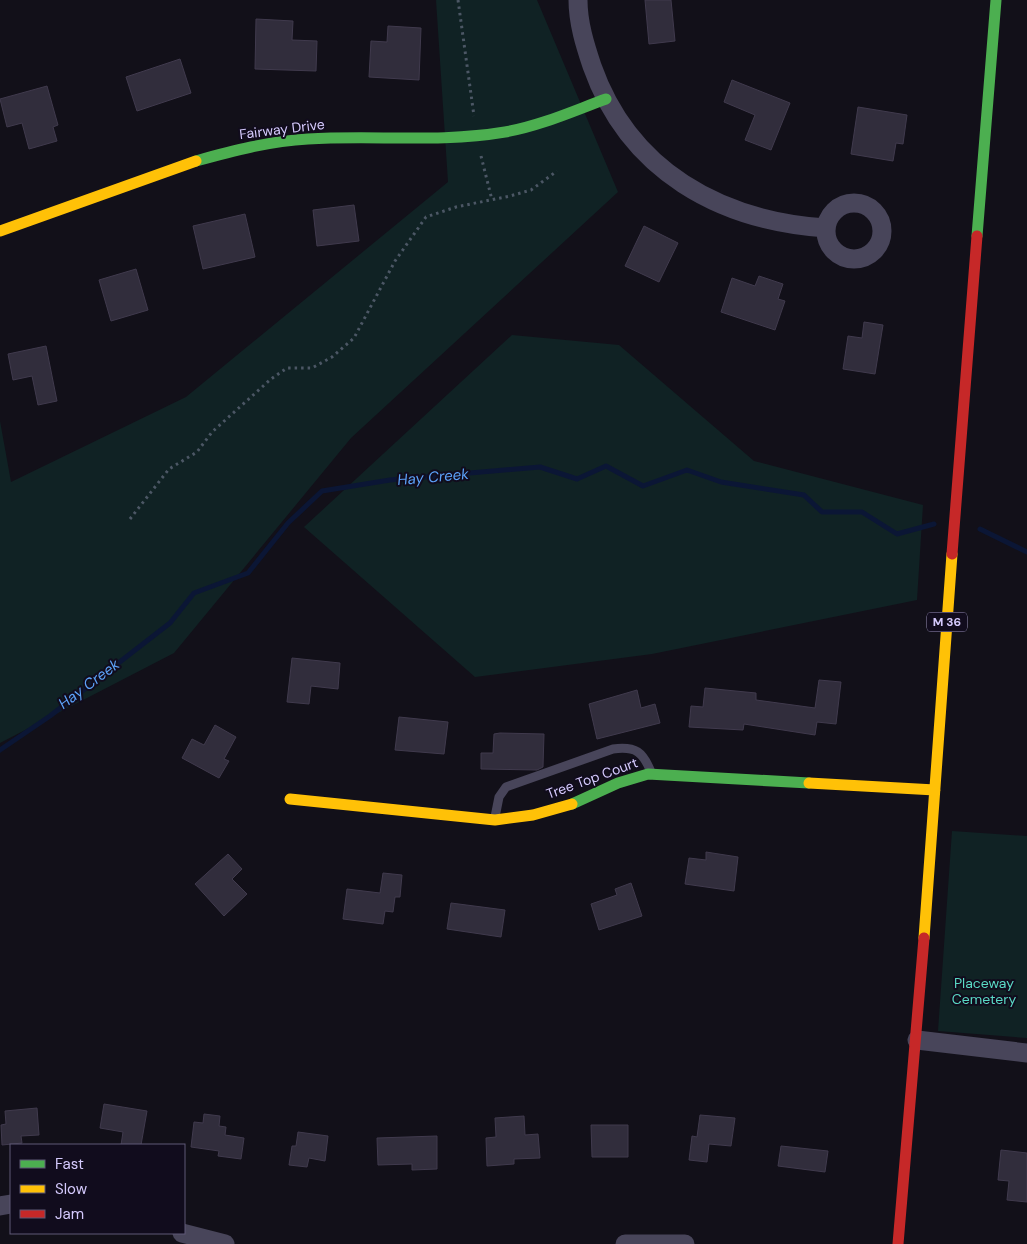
<svg xmlns="http://www.w3.org/2000/svg" width="1027" height="1244" font-family="'DM Sans',sans-serif">
	<style>
		.green { fill: #102224 }
		.lines { fill: none; stroke-linecap: round; stroke-linejoin: round }
		.stream { stroke: #0b1635; stroke-width: 5 }
		.building { fill: #312d3c; stroke: #403a4d }
		.path { stroke: #4c5765; stroke-width: 3; stroke-dasharray: 2.5 4; stroke-linecap: butt }
		.lane { stroke: #48455a; stroke-width: 9 }
		.street { stroke: #48455a; stroke-width: 19 }
		.fast { stroke: #4caf50; stroke-width: 11 }
		.slow { stroke: #ffc107; stroke-width: 11 }
		.jam { stroke: #c62828; stroke-width: 11 }
		.labels { text-anchor: middle; dominant-baseline: central; stroke-width: 4; stroke-linejoin: round; paint-order: stroke }
		.shield { fill: #110c1d; stroke: #9a91ba; stroke-width: 1 }
		.shield-label { font-size: 12px; font-weight: bold; fill: #d5cafd }
		.street-label { font-size: 14px; fill: #d5cafd; stroke: #110c1d }
		.park-label { font-size: 14px; fill: #5ad9c5; stroke: #110c1d }
		.water-label { font-size: 15px; font-style: italic; fill: #5ca2f9; stroke: #110c1d }
	</style>
	<rect width="100%" height="100%" fill="#121019"/>
	<path class="green" d="M 436,0 L 537,0 L 618,192 L 351,438 L 174,653 L 0,743 L 0,421 L 11,482 L 186,397 L 448,182 Z
		M 512,335 L 619,345 L 754,461 L 923,505 L 917,600 L 652,654 L 475,677 L 304,527 Z
		M 952,831 L 1027,836 L 1027,1038 L 938,1031 Z"/>
	<g class="lines">
		<path class="stream" d="M 980,529 L 1027,552
			M 0,750 L 50,716 L 170,623 L 194,593 L 248,573 L 288,523 L 322,491 L 390,480 L 540,467 L 577,479 L 606,466 L 643,486 L 687,470 L 721,482 L 804,495 L 822,512 L 862,512 L 897,534 L 934,524"/>
	</g>
	<path class="building" d="M 645,0 L 671,0 L 675,41 L 649,44 Z
		M 256,19 L 293,21 L 292,40 L 317,41 L 316,71 L 255,69 Z
		M 388,26 L 421,28 L 419,80 L 369,77 L 371,41 L 387,42 Z
		M 180,59 L 191,93 L 137,111 L 126,77 Z
		M 732,80 L 790,103 L 771,150 L 745,140 L 755,115 L 724,102 Z
		M 47,86 L 58,125 L 53,127 L 57,141 L 29,149 L 22,123 L 7,127 L 0,99 Z
		M 858,107 L 907,115 L 903,144 L 896,143 L 893,161 L 851,154 Z
		M 354,205 L 359,241 L 317,246 L 313,210 Z
		M 245,214 L 255,257 L 203,269 L 193,226 Z
		M 644,226 L 678,243 L 659,282 L 625,266 Z
		M 136,269 L 148,310 L 111,321 L 99,280 Z
		M 759,276 L 783,284 L 778,299 L 785,301 L 775,330 L 721,312 L 732,278 L 755,286 Z
		M 864,322 L 883,325 L 875,374 L 843,369 L 848,336 L 862,338 Z
		M 46,346 L 57,401 L 38,405 L 32,376 L 13,380 L 8,354 Z
		M 292,658 L 340,663 L 338,689 L 311,686 L 309,704 L 287,702 Z
		M 819,680 L 841,682 L 836,724 L 817,722 L 815,735 L 744,724 L 743,730 L 689,727 L 691,706 L 703,707 L 705,688 L 756,693 L 756,700 L 815,708 Z
		M 637,690 L 641,708 L 655,704 L 660,723 L 597,739 L 589,704 Z
		M 399,717 L 448,722 L 444,754 L 395,750 Z
		M 215,725 L 236,737 L 224,759 L 229,761 L 219,778 L 182,758 L 192,739 L 204,745 Z
		M 500,733 L 544,734 L 543,767 L 537,770 L 481,769 L 481,753 L 493,753 L 494,734 Z
		M 706,852 L 738,857 L 734,891 L 685,884 L 689,858 L 706,860 Z
		M 228,854 L 242,869 L 232,879 L 247,894 L 224,916 L 195,884 Z
		M 383,873 L 402,875 L 400,897 L 395,897 L 393,912 L 385,911 L 383,924 L 343,919 L 347,889 L 380,893 Z
		M 631,883 L 642,916 L 599,930 L 591,904 L 617,895 L 615,889 Z
		M 451,903 L 505,910 L 501,937 L 447,929 Z
		M 104,1104 L 147,1111 L 141,1145 L 121,1145 L 123,1132 L 100,1128 Z
		M 37,1108 L 39,1135 L 21,1136 L 22,1143 L 2,1145 L 1,1125 L 6,1124 L 5,1111 Z
		M 204,1114 L 220,1116 L 219,1126 L 226,1127 L 225,1135 L 244,1138 L 241,1159 L 218,1156 L 219,1151 L 191,1147 L 194,1122 L 203,1123 Z
		M 700,1115 L 735,1118 L 731,1146 L 709,1144 L 707,1162 L 689,1160 L 692,1136 L 697,1137 Z
		M 524,1116 L 525,1135 L 538,1134 L 540,1158 L 514,1159 L 514,1164 L 487,1166 L 486,1138 L 496,1137 L 495,1118 Z
		M 591,1125 L 628,1125 L 628,1157 L 592,1157 Z
		M 298,1132 L 328,1136 L 325,1161 L 309,1158 L 307,1167 L 289,1165 L 292,1146 L 296,1146 Z
		M 437,1136 L 437,1169 L 412,1170 L 412,1164 L 378,1165 L 377,1138 Z
		M 781,1146 L 828,1151 L 825,1172 L 778,1166 Z
		M 1001,1150 L 1027,1153 L 1027,1202 L 1007,1200 L 1009,1181 L 998,1180 Z"/>
	<g class="lines">
		<path class="path" d="M 458,0 L 474,116
			M 481,156 L 492,200
			M 130,519 L 169,469 L 197,452 L 212,432 L 271,379 L 287,368 L 312,368 L 332,357 L 354,338 L 395,261 L 426,217 L 456,207 L 510,196 L 531,190 L 557,171"/>
		<path class="lane" d="M 495,817 L 499,797 L 506,787 L 613,749 C 636,746 643,752 651,772"/>
		<path class="street" d="M 578,0 C 578,23 585,45 592,66 C 629,171 720,221 826,228
			M826 231a28 28 0 1 1 56 0a28 28 0 1 1-56 0Z
			M 917,1040 L 1027,1053
			M 0,1206 L 11,1204
			M 182,1233 L 225,1244
			M 625,1244 L 685,1244"/>
		<path class="fast" d="M 196,161 C 232,151 270,141 308,139 C 373,135 440,143 505,132 C 540,126 573,111 606,99
			M 977,236 L 996,0
			M 572,804 L 618,783 L 648,774 L 809,783"/>
		<path class="slow" d="M 0,231 L 196,161
			M 809,783 L 935,790
			M 290,799 L 495,820 L 533,815 L 572,804
			M 924,938 L 952,554"/>
		<path class="jam" d="M 952,554 L 977,236
			M 898,1244 L 924,938"/>
	</g>
	<g class="labels">
		<rect class="shield" x="927" y="612.5" width="40" height="19" rx="4"/>
		<g class="shield-label">
			<text x="947" y="622">M 36</text>
		</g>
		<g class="street-label">
			<text transform="translate(282 129) rotate(-7)">Fairway Drive</text>
			<text transform="translate(592 778) rotate(-20)">Tree Top Court</text>
		</g>
		<g class="park-label">
			<text x="984" y="983">Placeway<tspan x="984" dy="16">Cemetery</tspan></text>
		</g>
		<g class="water-label">
			<text transform="translate(433 477) rotate(-5)">Hay Creek</text>
			<text transform="translate(89 684) rotate(-37)">Hay Creek</text>
		</g>
	</g>
	<rect x="10" y="1144" width="175" height="90" fill="#110c1d" stroke="#5f5877"/>
	<rect x="20" y="1160" width="25" height="8" fill="#4caf50" stroke="#5f5877"/>
	<text x="55" y="1169" font-size="15" fill="#d5cafd">Fast</text>
	<rect x="20" y="1185" width="25" height="8" fill="#ffc107" stroke="#5f5877"/>
	<text x="55" y="1194" font-size="15" fill="#d5cafd">Slow</text>
	<rect x="20" y="1210" width="25" height="8" fill="#c62828" stroke="#5f5877"/>
	<text x="55" y="1219" font-size="15" fill="#d5cafd">Jam</text>
</svg>
